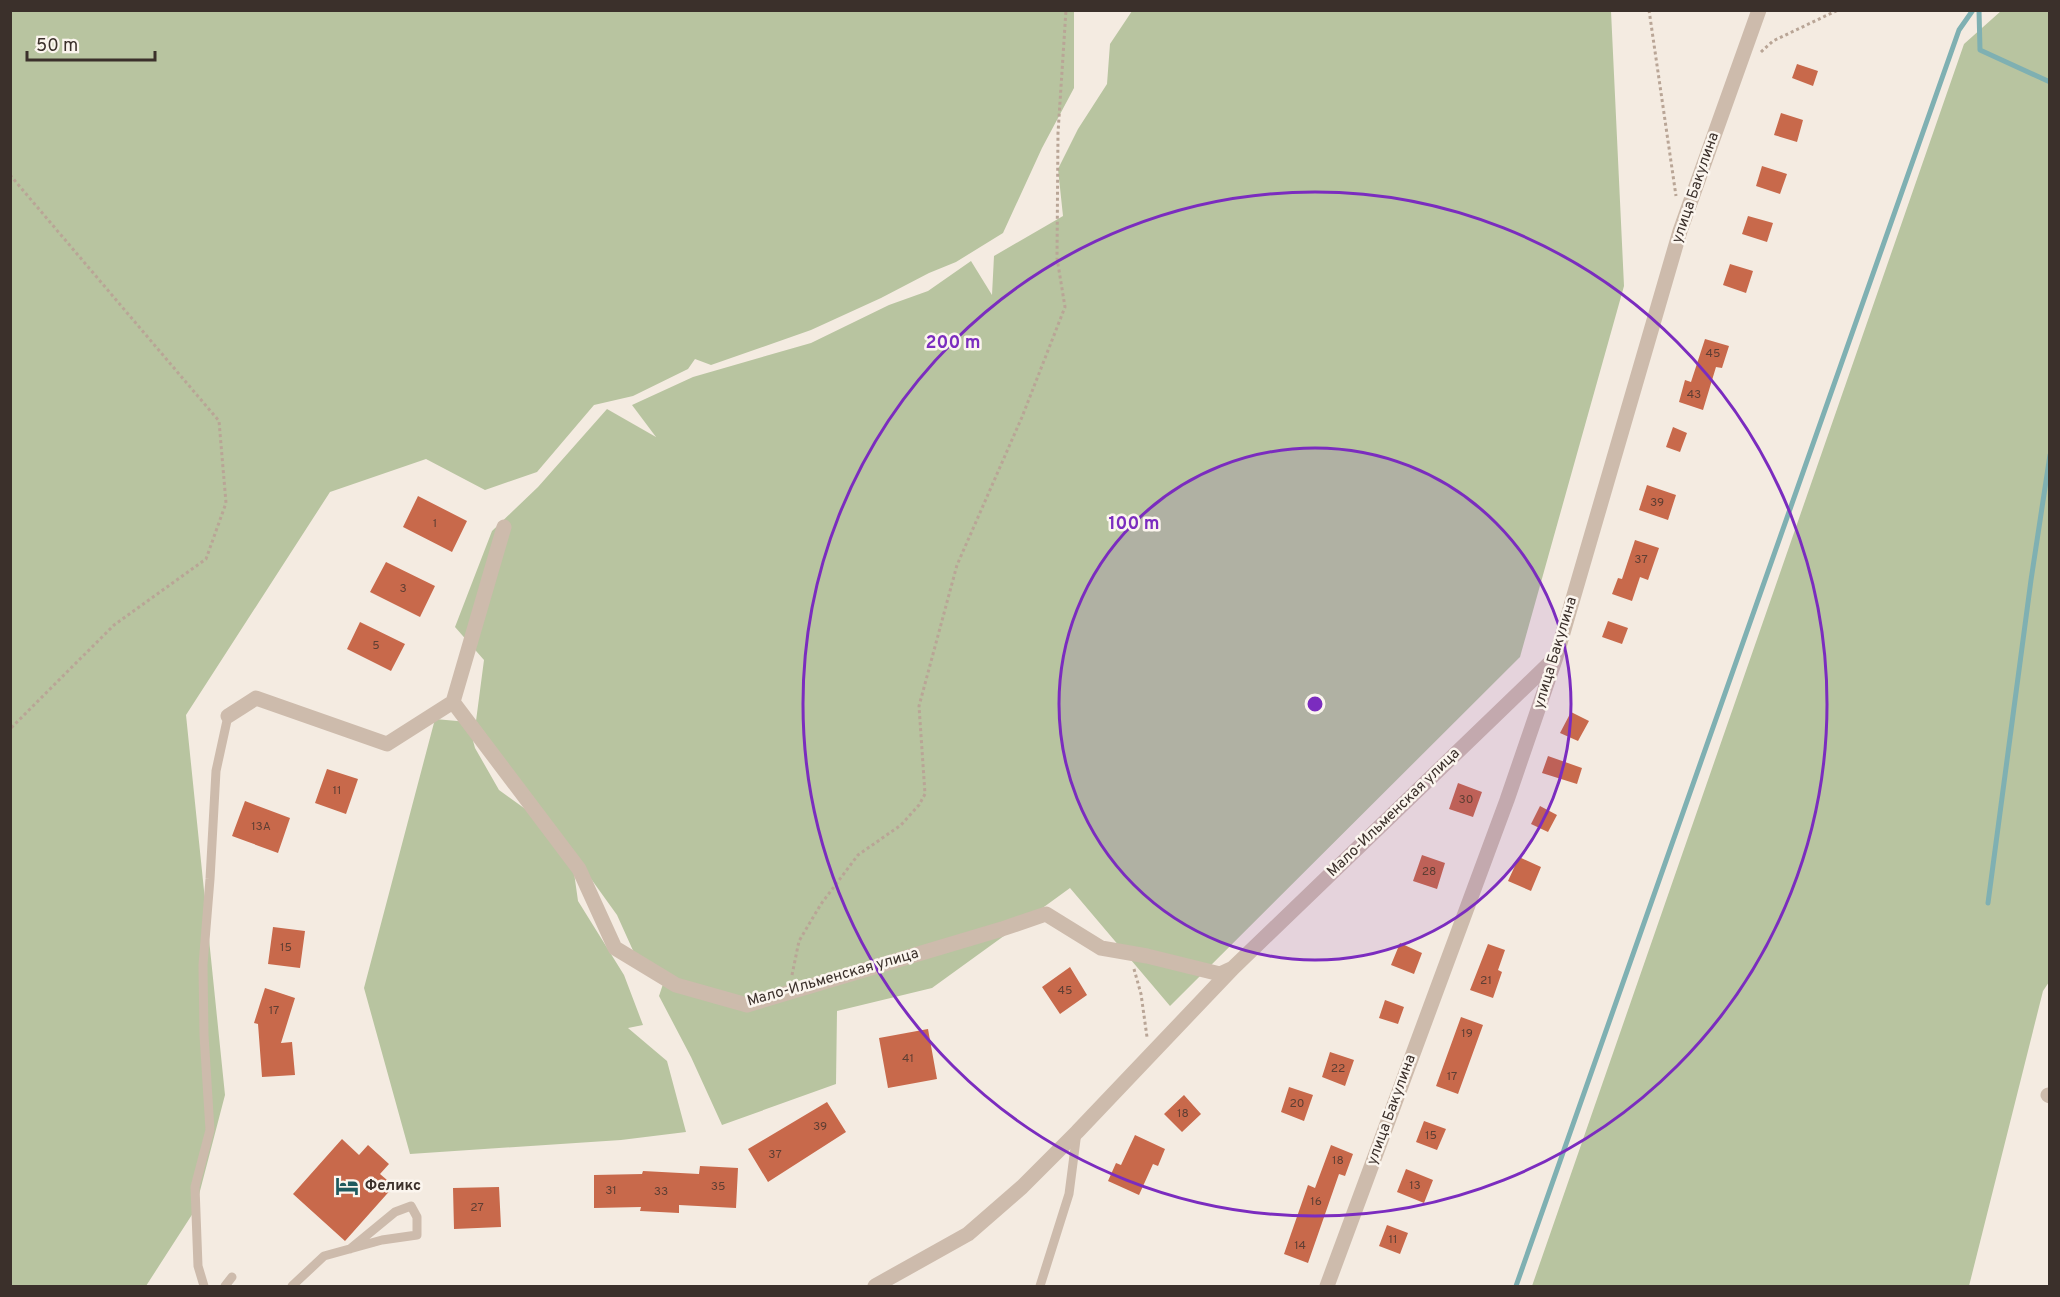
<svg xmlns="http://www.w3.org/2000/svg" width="2060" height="1297" font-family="Overpass,sans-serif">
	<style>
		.green { fill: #b8c4a0 }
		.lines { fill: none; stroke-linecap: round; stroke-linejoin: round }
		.stream { stroke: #7fb0b2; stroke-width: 5 }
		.building { fill: #c8694b }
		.path { stroke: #b9a596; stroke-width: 3; stroke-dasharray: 3 3; stroke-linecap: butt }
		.lane { stroke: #cdbbac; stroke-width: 9 }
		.street { stroke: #cdbbac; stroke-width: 15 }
		.ring { fill: none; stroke: #7b2cbf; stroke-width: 3 }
		.labels { text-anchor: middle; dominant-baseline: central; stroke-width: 5; stroke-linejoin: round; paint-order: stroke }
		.number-label { font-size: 12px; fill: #5e3e33 }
		.street-label { font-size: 15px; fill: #3b302b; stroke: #fbf5ee }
		.poi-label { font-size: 15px; font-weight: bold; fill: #3b302b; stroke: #fbf5ee; text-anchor: start }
		.centre { fill: #7b2cbf; stroke: #fbf5ee; stroke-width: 3 }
		.ring-label { font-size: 18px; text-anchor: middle; font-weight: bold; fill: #7b2cbf; stroke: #fbf5ee; stroke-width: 5; stroke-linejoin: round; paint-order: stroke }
	</style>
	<rect width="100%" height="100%" fill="#f4ebe1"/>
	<path class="green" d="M 10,11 L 1074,11 L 1074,88 L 1042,148 L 1003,233 L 956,262 L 929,273 L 881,298 L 811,330 L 711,365 L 695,359 L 688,369 L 633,396 L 594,405 L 537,472 L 485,490 L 426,459 L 330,492 L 186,715 L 225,1095 L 195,1210 L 146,1286 L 11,1286 Z
		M 1132,11 L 1611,11 L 1624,286 L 1520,657 L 1170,1006 L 1070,888 L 932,988 L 837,1011 L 836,1084 L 722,1125 L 691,1057 L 659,996 L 666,975 L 640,966 L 617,915 L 571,851 L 578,901 L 624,975 L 643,1025 L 628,1028 L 667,1061 L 686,1132 L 621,1140 L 410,1154 L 364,988 L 435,719 L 468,722 L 475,748 L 499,790 L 560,834 L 476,721 L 484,660 L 455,627 L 492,531 L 538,487 L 607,409 L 656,437 L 632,405 L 693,377 L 811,343 L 889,305 L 928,291 L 971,261 L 992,295 L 994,256 L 1063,216 L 1058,169 L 1078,129 L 1107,84 L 1110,44 Z
		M 2047,11 L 2050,11 L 2049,982 L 2043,991 L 1969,1286 L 1532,1286 L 1964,44 L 2001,11 Z"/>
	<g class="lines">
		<path class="stream" d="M 1979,10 L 1980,50 L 2050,82
			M 1988,903 L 2031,580 L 2050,455
			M 1516,1286 L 1959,30 L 1973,10"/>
	</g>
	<path class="building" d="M 1797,64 L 1818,71 L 1813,86 L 1792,78 Z
		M 1781,113 L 1803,120 L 1797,142 L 1774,135 Z
		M 1762,166 L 1787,174 L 1780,194 L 1756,186 Z
		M 1748,216 L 1773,223 L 1767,242 L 1742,234 Z
		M 1730,264 L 1753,271 L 1746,293 L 1723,285 Z
		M 1705,339 L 1729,346 L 1722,368 L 1716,367 L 1703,410 L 1679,402 L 1685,380 L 1691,382 Z
		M 1673,427 L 1687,433 L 1680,452 L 1666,447 Z
		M 1647,485 L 1676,495 L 1668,520 L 1639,510 Z
		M 418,496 L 467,521 L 452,552 L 403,527 Z
		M 1635,540 L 1659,548 L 1648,580 L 1640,577 L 1632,601 L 1612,594 L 1618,578 L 1622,579 Z
		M 386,562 L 435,586 L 420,617 L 370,592 Z
		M 1608,621 L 1628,628 L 1622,644 L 1602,637 Z
		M 360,622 L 405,644 L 391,671 L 347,649 Z
		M 1571,712 L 1589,721 L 1578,741 L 1560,733 Z
		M 1548,756 L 1582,768 L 1577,784 L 1542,773 Z
		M 327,769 L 358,779 L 346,814 L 315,803 Z
		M 1458,783 L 1482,792 L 1473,817 L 1449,809 Z
		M 245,801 L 290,818 L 278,853 L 232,836 Z
		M 1540,806 L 1557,815 L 1548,832 L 1531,824 Z
		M 1422,855 L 1445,863 L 1437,889 L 1413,881 Z
		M 1519,857 L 1541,867 L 1531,891 L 1508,881 Z
		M 273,927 L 305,931 L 300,968 L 268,964 Z
		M 1400,943 L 1422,953 L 1414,974 L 1391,965 Z
		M 1488,944 L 1505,950 L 1498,970 L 1502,972 L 1493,998 L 1470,990 Z
		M 1070,967 L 1087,995 L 1060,1014 L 1042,987 Z
		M 265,988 L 295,998 L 281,1043 L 292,1042 L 295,1075 L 262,1077 L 258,1024 L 254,1023 Z
		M 1385,1000 L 1404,1007 L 1398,1024 L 1379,1018 Z
		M 1461,1017 L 1483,1025 L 1458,1094 L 1436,1086 Z
		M 928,1029 L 937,1079 L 888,1088 L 879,1038 Z
		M 1330,1052 L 1354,1060 L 1345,1086 L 1322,1077 Z
		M 1289,1087 L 1313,1095 L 1304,1121 L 1281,1112 Z
		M 1184,1095 L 1201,1114 L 1182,1132 L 1164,1114 Z
		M 827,1102 L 846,1132 L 768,1182 L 748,1149 Z
		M 1424,1121 L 1446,1129 L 1437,1150 L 1416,1142 Z
		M 1135,1135 L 1165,1149 L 1158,1166 L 1153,1164 L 1139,1195 L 1108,1181 L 1116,1163 L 1121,1165 Z
		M 342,1139 L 359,1155 L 368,1145 L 389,1164 L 380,1174 L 394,1186 L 345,1241 L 293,1194 Z
		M 1331,1145 L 1353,1154 L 1345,1176 L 1339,1174 L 1308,1263 L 1284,1254 L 1308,1185 L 1315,1188 Z
		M 700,1166 L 738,1168 L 736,1208 L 679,1205 L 679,1213 L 640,1211 L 641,1207 L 594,1208 L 594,1175 L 642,1174 L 643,1171 L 699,1174 Z
		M 1406,1169 L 1433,1180 L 1424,1203 L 1397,1192 Z
		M 499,1187 L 501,1227 L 454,1229 L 453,1188 Z
		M 1387,1225 L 1408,1233 L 1400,1254 L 1379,1246 Z"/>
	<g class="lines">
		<path class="path" d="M 1649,10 L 1676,196
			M 1761,52 L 1773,41 L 1838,10
			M 10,175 L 219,421 L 226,503 L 206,559 L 114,625 L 10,729
			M 1134,969 L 1141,994 L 1147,1037
			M 792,975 L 799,941 L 821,904 L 858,855 L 901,825 L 919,805 L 925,794 L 919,706 L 957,565 L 1022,417 L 1065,307 L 1057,258 L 1058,133 L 1066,10"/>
		<path class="lane" d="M 204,1286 L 198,1266 L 195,1187 L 210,1130 L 204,1035 L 203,965 L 210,879 L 216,771 L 228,716
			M 225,1286 L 232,1277
			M 292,1286 L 324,1256 L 382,1240 L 417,1235 L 417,1217 L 411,1206 L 395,1212 L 350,1249
			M 1040,1286 L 1069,1194 L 1077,1132"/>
		<path class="street" d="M 453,702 L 504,527
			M 228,716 L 256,698 L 387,744 L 453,702 L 579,869 L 615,948 L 676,985 L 747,1005 L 1002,929 L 1046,914 L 1101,948 L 1147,956 L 1220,974 L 1233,968
			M 2048,1095 L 2050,1096
			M 875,1286 L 968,1234 L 1022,1187 L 1077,1132 L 1233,968 L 1554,659
			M 1327,1286 L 1507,800 L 1556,657 L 1680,231 L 1759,10"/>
	</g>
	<circle cx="1315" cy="704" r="256" fill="#7b2cbf" fill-opacity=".12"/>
	<g class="ring">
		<circle cx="1315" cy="704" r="256"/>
		<circle cx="1315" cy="704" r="512"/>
	</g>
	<defs>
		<g id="hotel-bare" transform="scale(1.8)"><path d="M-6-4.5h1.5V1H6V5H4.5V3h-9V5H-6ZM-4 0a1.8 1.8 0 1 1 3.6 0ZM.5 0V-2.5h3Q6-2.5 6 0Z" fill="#1f5a5e" stroke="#fbf5ee" stroke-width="2.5" paint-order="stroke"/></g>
	</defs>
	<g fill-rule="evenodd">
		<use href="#hotel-bare" x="347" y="1186"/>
	</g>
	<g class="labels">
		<g class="number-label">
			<text x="1713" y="354">45</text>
			<text x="1694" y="395">43</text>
			<text x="1657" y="503">39</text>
			<text x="435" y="524">1</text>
			<text x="1641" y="560">37</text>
			<text x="403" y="589">3</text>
			<text x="376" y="646">5</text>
			<text x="337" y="791">11</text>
			<text x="1466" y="800">30</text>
			<text x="261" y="827">13А</text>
			<text x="1429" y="872">28</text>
			<text x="286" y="948">15</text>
			<text x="1486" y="981">21</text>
			<text x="1065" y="991">45</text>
			<text x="274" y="1011">17</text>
			<text x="1467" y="1034">19</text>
			<text x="908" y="1059">41</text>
			<text x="1338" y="1069">22</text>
			<text x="1452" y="1077">17</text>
			<text x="1297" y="1104">20</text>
			<text x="1183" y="1114">18</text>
			<text x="820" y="1127">39</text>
			<text x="1431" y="1136">15</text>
			<text x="775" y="1155">37</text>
			<text x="1338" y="1161">18</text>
			<text x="1415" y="1186">13</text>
			<text x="718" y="1187">35</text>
			<text x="611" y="1191">31</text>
			<text x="661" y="1192">33</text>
			<text x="1316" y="1202">16</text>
			<text x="477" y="1208">27</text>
			<text x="1393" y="1240">11</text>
			<text x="1300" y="1246">14</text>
		</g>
		<g class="street-label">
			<text transform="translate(1696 188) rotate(-71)">улица Бакулина</text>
			<text transform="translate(1556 653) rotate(-73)">улица Бакулина</text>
			<text transform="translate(1394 813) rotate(-44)">Мало-Ильменская улица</text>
			<text transform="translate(833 978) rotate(-16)">Мало-Ильменская улица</text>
			<text transform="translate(1392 1110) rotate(-70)">улица Бакулина</text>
		</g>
		<g class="poi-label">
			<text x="365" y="1186">Феликс</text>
		</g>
	</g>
	<circle cx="1315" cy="704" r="9" class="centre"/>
	<g class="ring-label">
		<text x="953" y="348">200 m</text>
		<text x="1134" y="529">100 m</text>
	</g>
	<rect width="2060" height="1297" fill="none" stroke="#3b302b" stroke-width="24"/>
	<path d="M27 51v9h128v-9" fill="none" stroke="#3b302b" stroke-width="3"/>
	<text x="36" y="51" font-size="18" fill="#3b302b" stroke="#fbf5ee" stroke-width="4.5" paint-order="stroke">50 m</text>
</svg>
